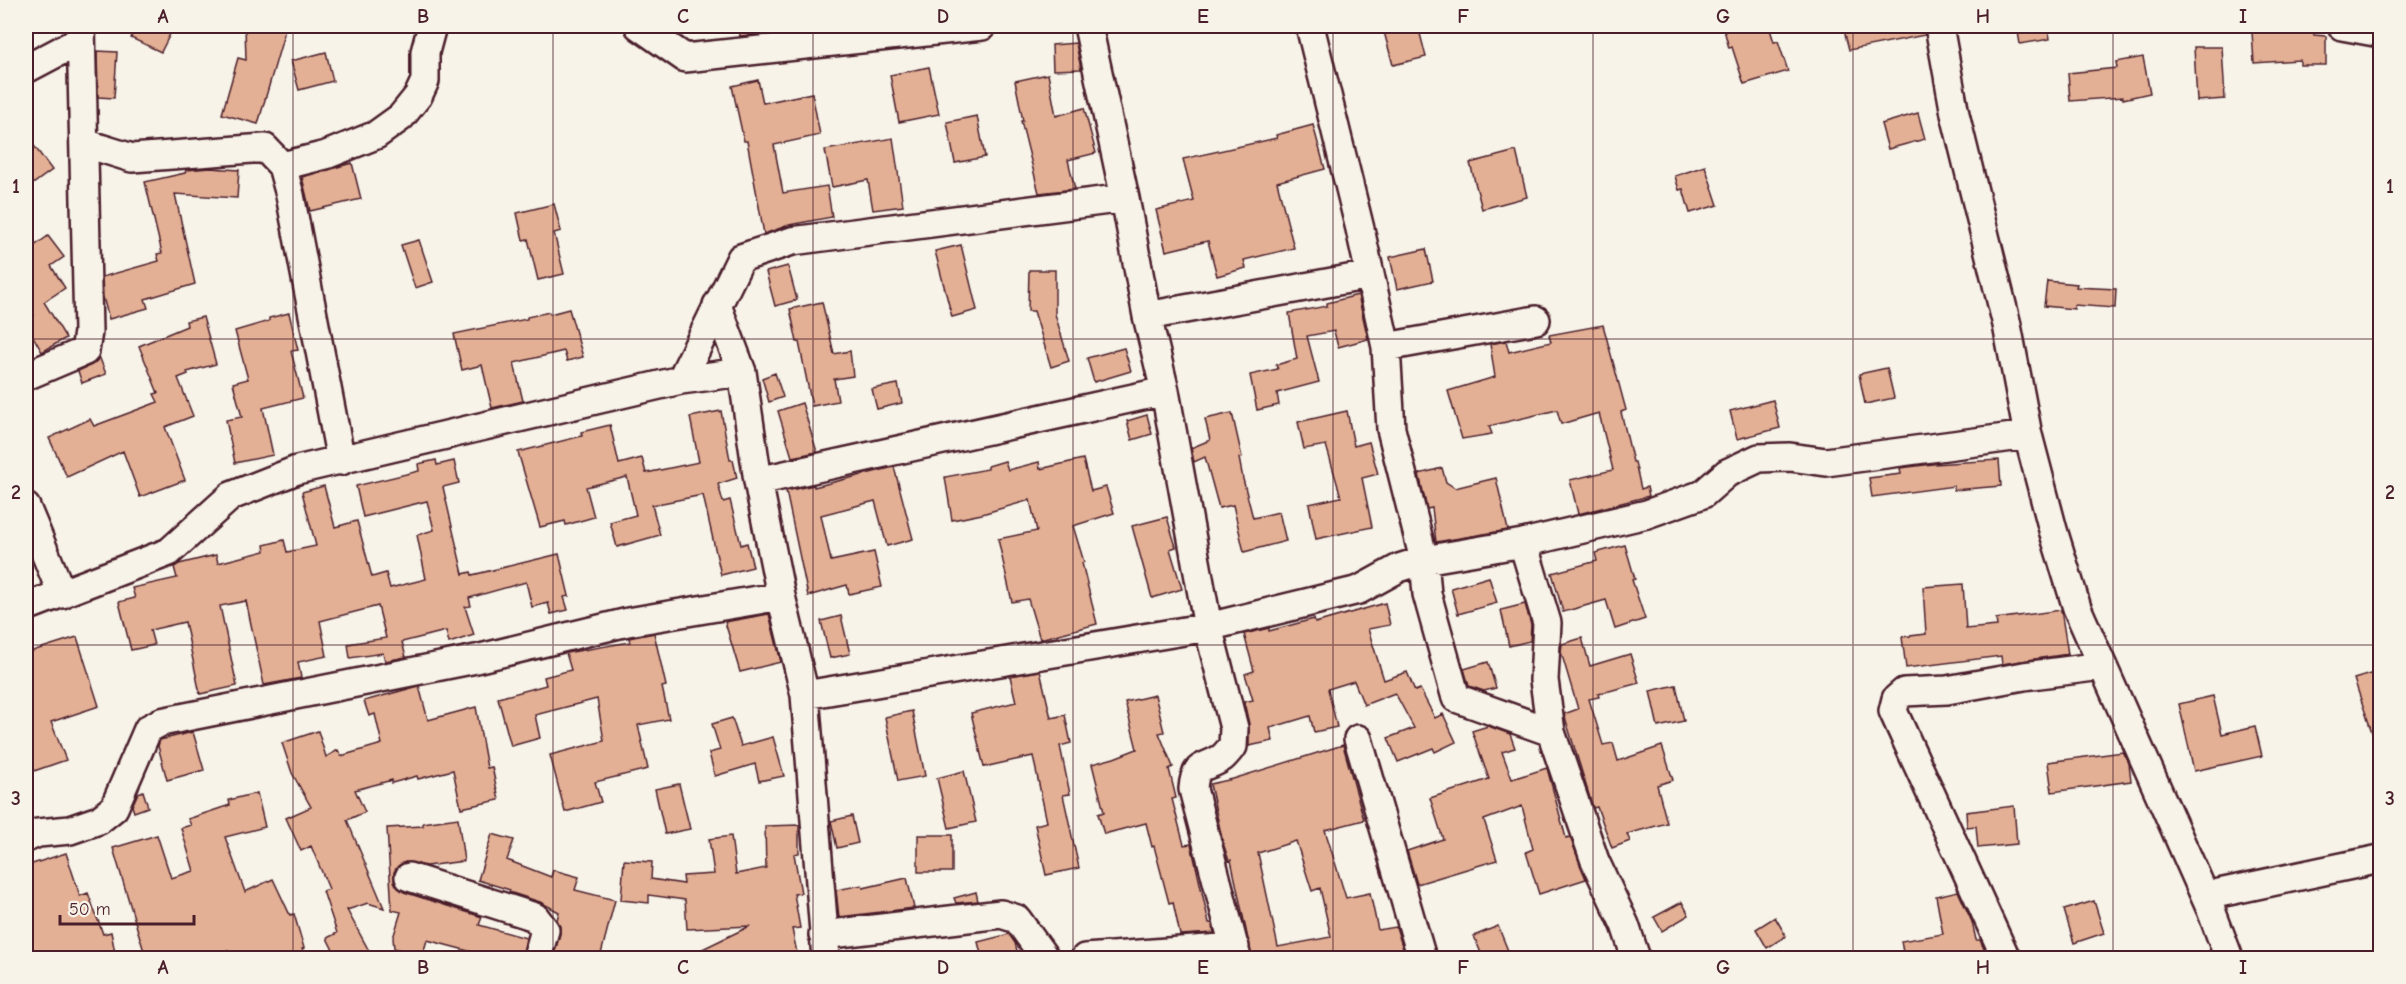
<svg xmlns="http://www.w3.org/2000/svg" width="2406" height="984" font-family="'Comic Neue',sans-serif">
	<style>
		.building { fill: #e3b095; stroke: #4a1f2b; stroke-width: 1.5; fill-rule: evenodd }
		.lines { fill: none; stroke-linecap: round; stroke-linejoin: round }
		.minor-casing { stroke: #4a1f2b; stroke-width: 32 }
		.minor { stroke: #f7f3e8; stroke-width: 27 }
		.grid { fill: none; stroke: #4a1f2b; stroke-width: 1.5; stroke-opacity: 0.55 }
		.neatline { fill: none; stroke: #4a1f2b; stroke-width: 2 }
		.grid-label { font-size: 20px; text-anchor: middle; font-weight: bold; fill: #4a1f2b }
	</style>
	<rect width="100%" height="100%" fill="#f7f3e8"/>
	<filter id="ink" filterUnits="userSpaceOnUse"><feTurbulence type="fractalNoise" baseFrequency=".0167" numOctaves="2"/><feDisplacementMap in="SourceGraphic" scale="12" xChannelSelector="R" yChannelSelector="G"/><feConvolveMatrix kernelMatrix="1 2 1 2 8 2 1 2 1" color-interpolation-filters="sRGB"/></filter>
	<g filter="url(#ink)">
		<path class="building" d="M 137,26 L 174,26 L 161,52 L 131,38 Z
			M 245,26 L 284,26 L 284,34 L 258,124 L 222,114 L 238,58 L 246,60 Z
			M 738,26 L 789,26 L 789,31 L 740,36 Z
			M 1392,26 L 1418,26 L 1426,57 L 1393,65 L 1383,28 Z
			M 1723,26 L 1769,26 L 1774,42 L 1778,41 L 1788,71 L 1744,84 L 1732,47 L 1729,48 Z
			M 1843,26 L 1924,26 L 1925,35 L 1849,50 Z
			M 2017,26 L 2048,26 L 2050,39 L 2020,44 Z
			M 2287,29 L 2314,30 L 2314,35 L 2326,36 L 2326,65 L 2300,65 L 2300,60 L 2254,63 L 2252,32 Z
			M 1076,43 L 1081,69 L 1053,70 L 1052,45 Z
			M 2194,47 L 2222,47 L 2225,99 L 2197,101 Z
			M 97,51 L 117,52 L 114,98 L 98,97 Z
			M 326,52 L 333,81 L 299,90 L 291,61 Z
			M 2143,57 L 2150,93 L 2123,99 L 2123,97 L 2070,101 L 2068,73 L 2117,68 L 2116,62 Z
			M 929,67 L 939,114 L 899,122 L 890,75 Z
			M 1048,74 L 1056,116 L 1084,108 L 1096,153 L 1068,160 L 1075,189 L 1039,193 L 1021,121 L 1023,121 L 1015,81 Z
			M 758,80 L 763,103 L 812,93 L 820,135 L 774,145 L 783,193 L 827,186 L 832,217 L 789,225 L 764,234 L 747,141 L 744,141 L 732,86 Z
			M 1918,113 L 1925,139 L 1888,149 L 1881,124 Z
			M 977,116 L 985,157 L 955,163 L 947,122 Z
			M 1313,125 L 1325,169 L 1277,182 L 1294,248 L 1244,260 L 1246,268 L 1217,276 L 1208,241 L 1166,251 L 1156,210 L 1194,201 L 1183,159 L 1277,138 L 1276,135 Z
			M 26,135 L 52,170 L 26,189 Z
			M 893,138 L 903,206 L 873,210 L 868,180 L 832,187 L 825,150 Z
			M 1516,151 L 1527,197 L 1482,209 L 1470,163 Z
			M 352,163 L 361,199 L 310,211 L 302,177 Z
			M 1705,166 L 1718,205 L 1690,213 L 1683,189 L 1679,190 L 1675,176 Z
			M 210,168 L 239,170 L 237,198 L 175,194 L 195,284 L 145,299 L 148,308 L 109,319 L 103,297 L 102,277 L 159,261 L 157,254 L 162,253 L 145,182 L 185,173 L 186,170 Z
			M 554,204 L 561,231 L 554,233 L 564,274 L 538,280 L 528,239 L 523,240 L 517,213 Z
			M 48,236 L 64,257 L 51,266 L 65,288 L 44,302 L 66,338 L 42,352 L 26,324 L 26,320 L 34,315 L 26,302 L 26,252 Z
			M 419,240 L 433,282 L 415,288 L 401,245 Z
			M 961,245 L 977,310 L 952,317 L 935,251 Z
			M 1426,249 L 1433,281 L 1397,289 L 1390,257 Z
			M 788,266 L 797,300 L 775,306 L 766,272 Z
			M 1029,270 L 1055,270 L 1055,314 L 1069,361 L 1051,367 L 1034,311 L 1028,311 Z
			M 2047,281 L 2077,284 L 2076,287 L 2116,289 L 2115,308 L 2074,305 L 2074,309 L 2044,306 Z
			M 1358,295 L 1368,339 L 1338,347 L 1334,331 L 1307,336 L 1319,382 L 1277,393 L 1279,405 L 1257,410 L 1250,375 L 1278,369 L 1276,365 L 1297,359 L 1289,313 L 1327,306 L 1327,303 Z
			M 822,302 L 834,354 L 850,351 L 853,376 L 834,379 L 838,401 L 812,406 L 799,342 L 797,342 L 790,309 Z
			M 569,309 L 583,357 L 567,361 L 564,351 L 514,363 L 523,401 L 492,408 L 482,365 L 462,370 L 454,334 L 527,319 L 527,317 L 549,312 L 550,314 Z
			M 289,313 L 298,350 L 291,351 L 303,398 L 263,408 L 273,455 L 235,463 L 226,420 L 242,417 L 233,383 L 248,379 L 235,331 L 269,321 L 269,318 Z
			M 203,317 L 216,364 L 187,372 L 188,374 L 178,378 L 193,416 L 165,427 L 185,480 L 140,497 L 123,451 L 67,477 L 49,438 L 90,419 L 94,426 L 158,402 L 154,394 L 158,393 L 139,346 L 187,326 L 186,321 Z
			M 1603,325 L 1626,410 L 1621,412 L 1633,462 L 1635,462 L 1641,489 L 1647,487 L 1649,496 L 1578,514 L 1570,480 L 1613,470 L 1599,413 L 1561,424 L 1557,410 L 1489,426 L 1492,434 L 1462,439 L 1448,391 L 1495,377 L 1490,344 L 1506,341 L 1509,352 L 1551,342 L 1549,335 Z
			M 1124,348 L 1131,371 L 1094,382 L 1087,358 Z
			M 99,356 L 106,374 L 82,383 L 78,371 L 92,365 Z
			M 1887,368 L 1894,398 L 1865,404 L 1859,374 Z
			M 775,373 L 783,397 L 769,402 L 762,378 Z
			M 898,384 L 902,403 L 877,409 L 872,389 Z
			M 1773,400 L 1780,428 L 1737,439 L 1730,411 Z
			M 802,403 L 817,452 L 792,457 L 778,411 Z
			M 721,411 L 730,460 L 733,460 L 737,478 L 718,484 L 723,502 L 730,500 L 741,545 L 747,543 L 753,567 L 721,575 L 703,495 L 652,505 L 660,535 L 617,547 L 610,522 L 636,515 L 627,477 L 586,487 L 594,517 L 566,525 L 565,521 L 540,527 L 518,452 L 582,436 L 581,432 L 610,425 L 619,464 L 642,458 L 646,473 L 699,462 L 690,417 Z
			M 1347,411 L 1354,446 L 1369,442 L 1378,474 L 1362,478 L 1372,527 L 1316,539 L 1309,504 L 1341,497 L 1326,445 L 1304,449 L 1298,422 Z
			M 1232,413 L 1242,457 L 1239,458 L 1243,479 L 1253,518 L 1279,512 L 1286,541 L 1244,552 L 1233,505 L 1219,508 L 1205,457 L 1194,462 L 1191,448 L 1210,440 L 1205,419 Z
			M 1147,415 L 1152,434 L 1132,440 L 1127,421 Z
			M 1083,459 L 1091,491 L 1106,487 L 1114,513 L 1073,526 L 1084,562 L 1082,563 L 1097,624 L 1040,639 L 1028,599 L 1012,602 L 998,539 L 1037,531 L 1030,500 L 982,514 L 952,520 L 945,477 L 988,469 L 988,466 L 1005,461 L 1008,470 L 1039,462 L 1040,469 Z
			M 436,460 L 437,465 L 454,461 L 459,483 L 443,487 L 463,574 L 471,572 L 472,575 L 559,554 L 569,596 L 564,597 L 568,610 L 551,614 L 548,603 L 532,607 L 526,582 L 469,598 L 471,606 L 465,607 L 474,635 L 449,643 L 446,631 L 402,642 L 406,657 L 385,661 L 383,653 L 350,658 L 348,644 L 386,638 L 378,606 L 320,621 L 327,656 L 298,662 L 301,678 L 264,685 L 246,601 L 220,606 L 237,686 L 200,694 L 185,622 L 150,630 L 154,645 L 131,650 L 119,602 L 135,598 L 132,588 L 177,578 L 174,567 L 179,564 L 216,555 L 218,563 L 265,551 L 264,545 L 284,540 L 287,552 L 316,546 L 302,492 L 324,486 L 335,527 L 357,521 L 372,577 L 386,573 L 390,588 L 426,579 L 417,535 L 434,530 L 427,501 L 363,517 L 356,486 L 419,471 L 418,464 Z
			M 1999,460 L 2001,486 L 1954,490 L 1954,486 L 1872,497 L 1869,478 L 1901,474 L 1900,468 L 1933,464 Z
			M 894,467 L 913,539 L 887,546 L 875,501 L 821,515 L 831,561 L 874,552 L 882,587 L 849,594 L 847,585 L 808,596 L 786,491 L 814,485 L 814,487 Z
			M 1442,468 L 1446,482 L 1455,488 L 1496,478 L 1508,530 L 1436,542 L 1432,508 L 1427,509 L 1419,474 Z
			M 1167,517 L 1176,547 L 1170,549 L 1182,589 L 1152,598 L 1132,526 Z
			M 1625,545 L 1635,579 L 1632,580 L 1645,619 L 1615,629 L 1606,600 L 1563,612 L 1552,573 L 1597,561 L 1595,553 Z
			M 1489,577 L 1497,603 L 1458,614 L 1451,588 Z
			M 1963,584 L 1966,629 L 1997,626 L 1996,619 L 2061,610 L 2068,654 L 2002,664 L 2001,656 L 1906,668 L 1902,637 L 1926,634 L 1923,587 Z
			M 1385,603 L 1390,625 L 1368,629 L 1384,680 L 1407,672 L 1415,691 L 1420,689 L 1435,718 L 1443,714 L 1456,742 L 1435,752 L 1433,748 L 1398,762 L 1388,738 L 1414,728 L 1395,693 L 1364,705 L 1354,681 L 1328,689 L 1337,727 L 1314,732 L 1310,716 L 1270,728 L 1273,741 L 1249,746 L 1249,724 L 1244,702 L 1253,700 L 1245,674 L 1254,671 L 1244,634 L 1269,628 L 1269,631 L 1314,619 L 1315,623 Z
			M 1525,604 L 1531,625 L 1530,641 L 1509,646 L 1501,610 Z
			M 769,614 L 781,662 L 740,672 L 725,622 Z
			M 841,616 L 850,654 L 830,658 L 821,621 Z
			M 654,633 L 666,686 L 662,687 L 669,719 L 638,725 L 648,769 L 595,782 L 601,802 L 565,812 L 550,755 L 604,741 L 597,699 L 535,715 L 540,738 L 511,746 L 498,698 L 546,685 L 544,677 L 571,670 L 566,653 L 630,642 L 629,638 Z
			M 77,637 L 99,706 L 51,722 L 66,760 L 34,771 L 26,750 L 26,653 Z
			M 1582,638 L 1590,666 L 1630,654 L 1639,683 L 1598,694 L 1599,697 L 1589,699 L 1603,745 L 1613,743 L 1618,761 L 1662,746 L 1673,780 L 1657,785 L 1667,823 L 1627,834 L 1630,841 L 1612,848 L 1597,807 L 1593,808 L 1564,714 L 1578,709 L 1561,652 L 1562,644 Z
			M 1488,662 L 1496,688 L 1484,691 L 1469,686 L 1464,669 Z
			M 1040,671 L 1051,718 L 1065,715 L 1071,743 L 1060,746 L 1070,794 L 1063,795 L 1079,868 L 1046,875 L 1035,825 L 1047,822 L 1033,756 L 984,767 L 971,713 L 1016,702 L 1010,676 Z
			M 2380,671 L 2380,750 L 2378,750 L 2354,679 Z
			M 1676,685 L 1684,721 L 1658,727 L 1650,691 Z
			M 419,686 L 428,720 L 476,707 L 487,768 L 492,767 L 499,800 L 461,808 L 453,770 L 418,779 L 417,776 L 392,783 L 392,780 L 355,790 L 365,812 L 347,820 L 384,908 L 368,903 L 347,910 L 369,951 L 355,958 L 337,958 L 327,938 L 337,933 L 323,891 L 329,889 L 311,846 L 301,851 L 286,818 L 311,807 L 292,773 L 282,743 L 318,731 L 326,757 L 338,750 L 341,756 L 382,744 L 375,714 L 369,716 L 364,701 Z
			M 1155,695 L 1164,732 L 1159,733 L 1173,767 L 1169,769 L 1176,798 L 1172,799 L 1184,845 L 1191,844 L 1209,923 L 1212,923 L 1214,933 L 1180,935 L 1173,902 L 1169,903 L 1154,846 L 1152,847 L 1146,823 L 1104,834 L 1098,814 L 1104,812 L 1092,764 L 1114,758 L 1137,749 L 1125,702 Z
			M 2213,696 L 2222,734 L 2255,726 L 2262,756 L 2194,771 L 2179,704 Z
			M 912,711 L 925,776 L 898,781 L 885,717 Z
			M 732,718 L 741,746 L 773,737 L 784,776 L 759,781 L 755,764 L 715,776 L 709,753 L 720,750 L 712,724 Z
			M 1488,726 L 1510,734 L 1515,748 L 1502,752 L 1512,779 L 1547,768 L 1566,838 L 1570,837 L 1586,879 L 1539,894 L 1526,852 L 1533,849 L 1522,806 L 1484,820 L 1497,860 L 1417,884 L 1407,851 L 1443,839 L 1430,798 L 1489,779 L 1472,731 Z
			M 193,732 L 204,770 L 167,780 L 158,746 L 160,740 Z
			M 1343,745 L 1364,820 L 1325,830 L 1346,898 L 1370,893 L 1378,930 L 1396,927 L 1406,958 L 1252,958 L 1231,860 L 1229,861 L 1223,843 L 1210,784 L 1233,779 ZM 1296,841 L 1312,891 L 1320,888 L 1331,937 L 1278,947 L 1258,853 Z
			M 2123,752 L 2129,763 L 2131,781 L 2052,792 L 2048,762 Z
			M 964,771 L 976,822 L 949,828 L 937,778 Z
			M 679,784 L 690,829 L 665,834 L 655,789 Z
			M 143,791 L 148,807 L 134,812 L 132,806 L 138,793 Z
			M 257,793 L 265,827 L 225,837 L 245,892 L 273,879 L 290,915 L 294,914 L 304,948 L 302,949 L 305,958 L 232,958 L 228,950 L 196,958 L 146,958 L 113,848 L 157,835 L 171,878 L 194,871 L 181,828 L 191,825 L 188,819 L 230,805 L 229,800 Z
			M 2014,806 L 2017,844 L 1978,848 L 1976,826 L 1967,827 L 1966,812 Z
			M 852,816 L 858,843 L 837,848 L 831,821 Z
			M 458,818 L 464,861 L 426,866 L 405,862 L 398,866 L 394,872 L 394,881 L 398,888 L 404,892 L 482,917 L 479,925 L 526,938 L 522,958 L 495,958 L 427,940 L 422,957 L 394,948 L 393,938 L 401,912 L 392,910 L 387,828 L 423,826 L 423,823 Z
			M 799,825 L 799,853 L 794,854 L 801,893 L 794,894 L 800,928 L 792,929 L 798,958 L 684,958 L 750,926 L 687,929 L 685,900 L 649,895 L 649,903 L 621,900 L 624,860 L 652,862 L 651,879 L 684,884 L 683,876 L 714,874 L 709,839 L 731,836 L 736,874 L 766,868 L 765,826 Z
			M 492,834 L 514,840 L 507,860 L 551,877 L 553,870 L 579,877 L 575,890 L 615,900 L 600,958 L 553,958 L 560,934 L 560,927 L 557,920 L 559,912 L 540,902 L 509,892 L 510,890 L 478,880 Z
			M 918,835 L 952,835 L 952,872 L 918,872 Z
			M 66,853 L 80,896 L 88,893 L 103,934 L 111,932 L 116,958 L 26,958 L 26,866 Z
			M 907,878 L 914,908 L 839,917 L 836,890 L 862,885 L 863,888 Z
			M 1958,891 L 1972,922 L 1976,940 L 1980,940 L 1988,958 L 1904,958 L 1901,941 L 1943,934 L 1936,896 Z
			M 976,892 L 978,901 L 956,903 L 954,898 Z
			M 2094,901 L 2104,933 L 2074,943 L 2064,910 Z
			M 1682,902 L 1689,915 L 1662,931 L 1654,917 Z
			M 1775,917 L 1786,936 L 1767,948 L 1756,929 Z
			M 1498,926 L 1511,958 L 1483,958 L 1474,936 Z
			M 1009,934 L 1015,943 L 1019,958 L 982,958 L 978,942 Z"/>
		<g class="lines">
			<g class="minor-casing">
				<path id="minor" d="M 639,26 L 685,58 L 982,26
					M 1310,26 L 1360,229 L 1386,347 L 1391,429 L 1424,560 L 1427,594 L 1456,698 L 1551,732
					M 1939,26 L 1955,114 L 2007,325 L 2028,435 L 2053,530 L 2077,608 L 2211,910 L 2229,958
					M 2342,26 L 2380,33
					M 26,69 L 81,40
					M 84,143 L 132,158 L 265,148 L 282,166 L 290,195 L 341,461
					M 282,166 L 326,155 L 376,135 L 401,117 L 418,96 L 425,81 L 425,52 L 432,26
					M 1125,198 L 1147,316 L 1165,391 L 1208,627 L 1234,728 L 1233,746 C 1230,749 1226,754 1223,757 C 1205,770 1195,761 1193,789 L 1237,958
					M 717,305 L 742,372 L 758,481 L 781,596 L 805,695 L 826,958
					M 1147,316 L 1370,275
					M 1386,347 L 1536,320
					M 26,376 L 85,351 L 88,332 L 81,26
					M 681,380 L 742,372
					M 758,481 L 1165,391
					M 26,507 L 62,594
					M 1523,543 L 1547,623 L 1544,680 L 1551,732 L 1595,861 L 1625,925 L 1636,958
					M 26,607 L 169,552 L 231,496 L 297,470 L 681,380 L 741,258 L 792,241 L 1125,198 L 1088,26
					M 805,695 L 1208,627 L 1359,590 L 1399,568 L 1424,560 L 1523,543 L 1647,514 L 1703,494 L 1727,473 L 1759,458 L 1790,457 L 1826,462 L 2028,435
					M 1358,739 L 1422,958
					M 26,838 L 38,833 L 70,830 L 99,820 L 114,808 L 148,729 L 161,722 L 476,659 L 628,622 L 781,596
					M 409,877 L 535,917 L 545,930 L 537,958
					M 2205,896 L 2380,859
					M 823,935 L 1001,914 L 1017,919 L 1045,958
					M 1085,958 L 1235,947
					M 2006,958 L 1893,711 L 1896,699 L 1904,692 L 1947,690 L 2024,676 L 2102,666"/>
			</g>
			<use href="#minor" class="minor"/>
		</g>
	</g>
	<path class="grid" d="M 293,26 L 293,958M 553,26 L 553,958M 813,26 L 813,958M 1073,26 L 1073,958M 1333,26 L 1333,958M 1593,26 L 1593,958M 1853,26 L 1853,958M 2113,26 L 2113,958M 26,339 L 2380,339M 26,645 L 2380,645"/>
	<rect width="2406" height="984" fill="none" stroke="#f7f3e8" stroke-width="66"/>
	<path d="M60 915v9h134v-9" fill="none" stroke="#4a1f2b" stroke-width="3"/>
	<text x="69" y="915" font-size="18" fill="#4a1f2b" stroke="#f7f3e8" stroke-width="4.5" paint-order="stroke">50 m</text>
	<rect x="33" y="33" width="2340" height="918" class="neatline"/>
	<g class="grid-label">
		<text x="163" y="23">A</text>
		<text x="423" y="23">B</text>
		<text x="683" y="23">C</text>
		<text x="943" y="23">D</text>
		<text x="1203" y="23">E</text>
		<text x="1463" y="23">F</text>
		<text x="1723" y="23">G</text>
		<text x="1983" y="23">H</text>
		<text x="2243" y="23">I</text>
		<text x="16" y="193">1</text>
		<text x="2390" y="193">1</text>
		<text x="16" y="499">2</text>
		<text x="2390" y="499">2</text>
		<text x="16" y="805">3</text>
		<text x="2390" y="805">3</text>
		<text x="163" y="974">A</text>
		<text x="423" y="974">B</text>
		<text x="683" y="974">C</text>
		<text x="943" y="974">D</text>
		<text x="1203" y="974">E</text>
		<text x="1463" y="974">F</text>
		<text x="1723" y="974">G</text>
		<text x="1983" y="974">H</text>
		<text x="2243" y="974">I</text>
	</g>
</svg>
